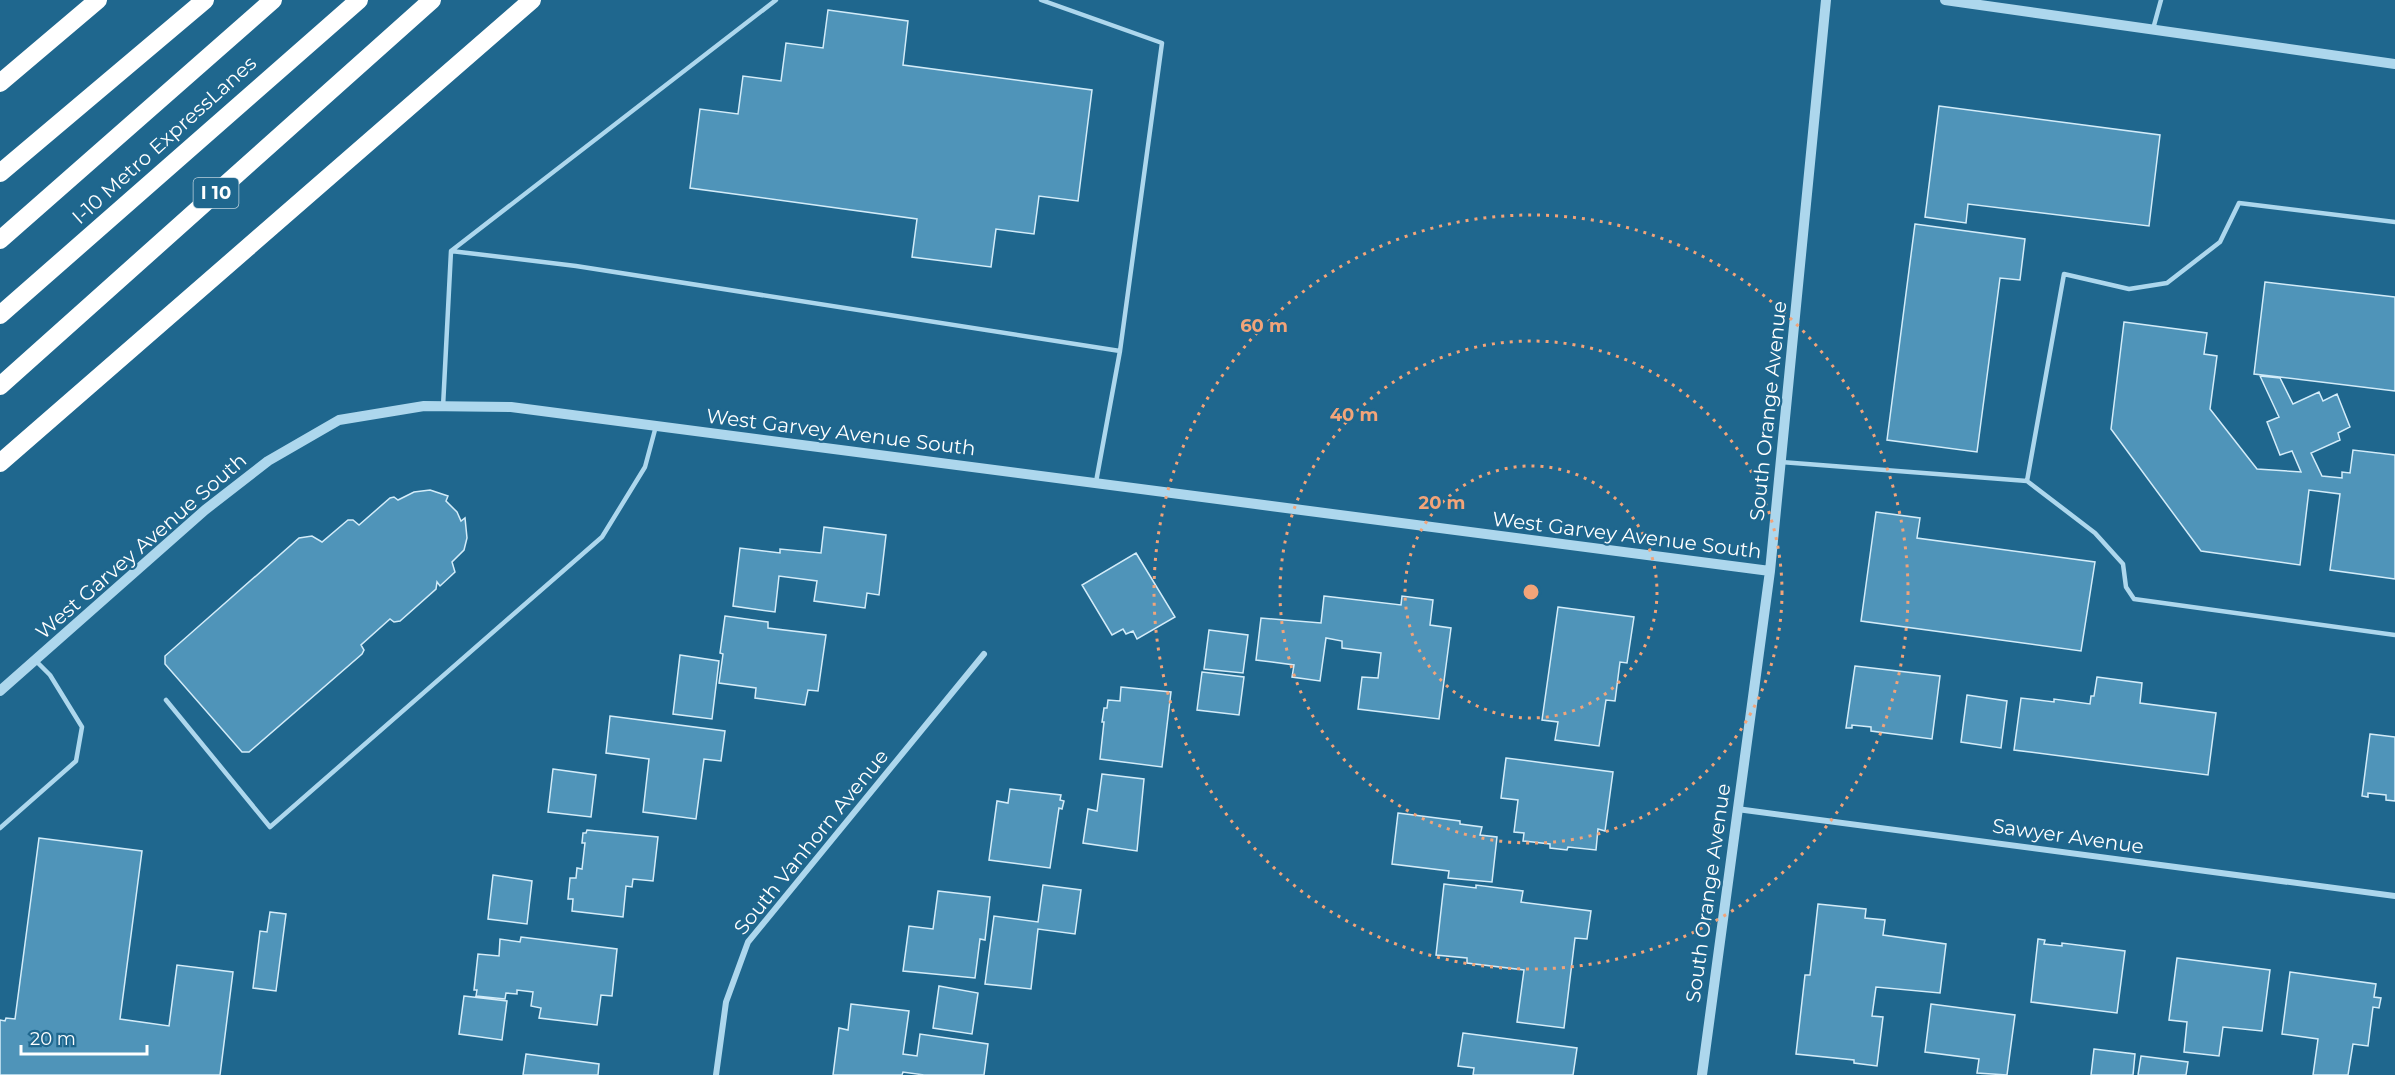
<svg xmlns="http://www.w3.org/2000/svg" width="2395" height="1075" font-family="Montserrat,sans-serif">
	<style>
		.building { fill: #4f94b9; stroke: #d3ecf9; stroke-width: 1.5 }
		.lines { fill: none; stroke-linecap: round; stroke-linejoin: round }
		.service { stroke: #add7ed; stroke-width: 4.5 }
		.minor { stroke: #add7ed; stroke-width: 6 }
		.tertiary { stroke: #add7ed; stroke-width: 10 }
		.motorway { stroke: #fff; stroke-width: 18 }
		.ring { fill: none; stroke: #f2a479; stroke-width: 3; stroke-dasharray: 3 6 }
		.labels { text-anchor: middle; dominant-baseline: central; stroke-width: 4.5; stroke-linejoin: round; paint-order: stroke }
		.shield { fill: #1f678e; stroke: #bcd1dd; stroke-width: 1.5 }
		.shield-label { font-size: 18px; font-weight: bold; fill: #fff }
		.street-label { font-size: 20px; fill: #fff; stroke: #1f678e }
		.centre { fill: #f2a479; stroke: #1f678e; stroke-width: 3 }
		.ring-label { font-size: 18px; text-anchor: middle; font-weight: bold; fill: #f2a479; stroke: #1f678e; stroke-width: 4.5; stroke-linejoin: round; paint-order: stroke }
	</style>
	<rect width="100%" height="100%" fill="#1f678e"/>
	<path class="building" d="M 828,10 L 908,21 L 903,65 L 1092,90 L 1078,201 L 1039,196 L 1034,234 L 996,229 L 991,267 L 912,257 L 917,219 L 690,188 L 700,109 L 738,114 L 743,76 L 781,81 L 786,43 L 823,48 Z
		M 1939,106 L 2160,135 L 2149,226 L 1968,204 L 1966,223 L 1925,217 Z
		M 1915,224 L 2025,239 L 2020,280 L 2000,278 L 1977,452 L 1887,440 Z
		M 2265,282 L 2395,297 L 2395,391 L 2254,374 Z
		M 2124,322 L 2207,333 L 2204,354 L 2217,356 L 2210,409 L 2257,469 L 2301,472 L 2292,451 L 2280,455 L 2267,422 L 2279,417 L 2260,376 L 2280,378 L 2293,404 L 2319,392 L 2323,401 L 2337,394 L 2350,427 L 2338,433 L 2340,440 L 2311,453 L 2322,476 L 2342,478 L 2342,472 L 2350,473 L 2353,450 L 2395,455 L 2395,579 L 2330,570 L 2340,494 L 2309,490 L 2300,565 L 2201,551 L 2111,429 Z
		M 430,490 L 448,496 L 446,501 L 457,512 L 461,521 L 465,518 L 467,538 L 464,550 L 452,562 L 455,572 L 440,586 L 437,582 L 436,589 L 400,621 L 394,622 L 390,619 L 361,645 L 364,650 L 362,654 L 249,752 L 242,752 L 165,664 L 165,656 L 299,538 L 312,536 L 322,542 L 348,520 L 353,520 L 359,525 L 390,498 L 394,497 L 398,500 L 414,492 Z
		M 1876,512 L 1920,518 L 1917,538 L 2095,562 L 2081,651 L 1861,621 Z
		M 824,527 L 886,535 L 879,595 L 867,593 L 865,608 L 814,601 L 817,581 L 779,576 L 775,612 L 733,606 L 740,548 L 780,553 L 780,549 L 821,553 Z
		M 1136,553 L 1175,617 L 1137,639 L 1133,631 L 1126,634 L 1123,629 L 1112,635 L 1082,585 Z
		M 1324,596 L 1401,605 L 1402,596 L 1433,600 L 1430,625 L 1451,628 L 1439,719 L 1358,709 L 1362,677 L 1378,678 L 1381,653 L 1342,648 L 1342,641 L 1326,638 L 1320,681 L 1292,677 L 1294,665 L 1256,660 L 1261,618 L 1321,623 Z
		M 1558,607 L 1634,617 L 1627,663 L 1620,662 L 1615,701 L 1606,700 L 1599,746 L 1555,740 L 1558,722 L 1542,720 Z
		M 725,616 L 768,622 L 768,628 L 826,635 L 818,691 L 808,690 L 805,705 L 755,698 L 756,688 L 719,683 L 723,654 L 720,653 Z
		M 1209,630 L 1248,635 L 1243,673 L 1204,669 Z
		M 680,655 L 719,661 L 712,719 L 673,714 Z
		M 1855,666 L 1940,676 L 1932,739 L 1871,731 L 1871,727 L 1852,725 L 1852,728 L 1846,728 Z
		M 1202,672 L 1244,677 L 1239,715 L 1197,710 Z
		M 2097,677 L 2142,683 L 2140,703 L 2216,713 L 2208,775 L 2014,750 L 2021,698 L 2054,702 L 2054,699 L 2090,704 L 2091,696 L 2094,696 Z
		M 1121,687 L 1171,692 L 1162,767 L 1100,759 L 1104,722 L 1102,722 L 1104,708 L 1107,708 L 1108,700 L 1120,701 Z
		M 1967,695 L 2007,701 L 2001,748 L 1961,742 Z
		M 610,716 L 725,731 L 721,761 L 704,759 L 696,819 L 643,812 L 649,759 L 606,753 Z
		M 2370,734 L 2395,737 L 2395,801 L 2386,800 L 2386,795 L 2368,793 L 2368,797 L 2362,796 Z
		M 1506,758 L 1613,772 L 1605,831 L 1598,829 L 1596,850 L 1568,847 L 1567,850 L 1550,848 L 1550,844 L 1523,841 L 1524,833 L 1514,832 L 1518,800 L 1501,798 Z
		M 553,769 L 596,775 L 591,817 L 548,812 Z
		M 1102,774 L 1144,779 L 1137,851 L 1083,843 L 1088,809 L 1097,811 Z
		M 1010,789 L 1061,795 L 1060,800 L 1064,801 L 1062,809 L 1059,808 L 1050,868 L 989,860 L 997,801 L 1008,803 Z
		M 1398,813 L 1460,821 L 1460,824 L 1482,827 L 1480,835 L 1497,837 L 1492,882 L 1448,878 L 1449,871 L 1392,864 Z
		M 587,830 L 658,837 L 653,881 L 633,879 L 632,887 L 626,886 L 623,917 L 572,911 L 573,899 L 568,899 L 570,878 L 576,878 L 577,868 L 582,869 L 585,843 L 582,843 L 583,833 L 586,833 Z
		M 39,838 L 142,851 L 120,1019 L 169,1026 L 177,965 L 233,972 L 220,1075 L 0,1075 L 0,1020 L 5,1021 L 6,1018 L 15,1019 Z
		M 493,875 L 532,881 L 527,924 L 488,919 Z
		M 1444,884 L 1476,888 L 1476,885 L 1523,891 L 1521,902 L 1591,911 L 1587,939 L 1575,938 L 1564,1028 L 1517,1022 L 1524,970 L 1467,963 L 1467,958 L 1436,955 Z
		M 1043,885 L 1081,890 L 1075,934 L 1038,929 L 1031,989 L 985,984 L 994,916 L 1038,922 Z
		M 938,891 L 990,897 L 985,940 L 980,939 L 975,978 L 903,971 L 909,926 L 933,929 Z
		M 1818,904 L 1866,909 L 1865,918 L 1885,920 L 1883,935 L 1946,944 L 1940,993 L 1876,987 L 1872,1016 L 1883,1017 L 1877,1066 L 1854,1063 L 1854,1060 L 1796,1054 L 1805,975 L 1810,975 Z
		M 270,912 L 286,914 L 276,991 L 253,988 L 260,931 L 267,932 Z
		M 521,937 L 617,949 L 612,996 L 601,995 L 597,1025 L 539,1018 L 541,1008 L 531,1006 L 533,992 L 517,990 L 517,994 L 506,993 L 505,999 L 476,996 L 477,990 L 474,990 L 478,954 L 499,956 L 500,939 L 520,942 Z
		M 2038,939 L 2045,940 L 2044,944 L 2062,946 L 2062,943 L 2125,951 L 2117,1013 L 2031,1002 Z
		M 2177,958 L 2270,970 L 2262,1031 L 2223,1027 L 2219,1056 L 2184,1052 L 2187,1022 L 2169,1020 Z
		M 2290,972 L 2376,984 L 2374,997 L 2381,998 L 2379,1008 L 2373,1007 L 2368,1046 L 2353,1044 L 2348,1075 L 2313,1075 L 2318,1039 L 2282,1034 Z
		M 939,986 L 978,993 L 972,1034 L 933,1028 Z
		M 464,996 L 507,1001 L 502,1040 L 459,1034 Z
		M 851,1004 L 909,1011 L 903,1054 L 917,1056 L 920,1034 L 988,1044 L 984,1075 L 924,1075 L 903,1072 L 902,1075 L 833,1075 L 839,1028 L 848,1030 Z
		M 1931,1004 L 2015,1015 L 2007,1075 L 1977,1073 L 1979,1059 L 1925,1052 Z
		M 1463,1033 L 1577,1048 L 1573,1075 L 1473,1075 L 1474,1068 L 1458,1066 Z
		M 2094,1049 L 2135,1054 L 2133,1075 L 2091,1075 Z
		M 526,1054 L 599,1064 L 598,1075 L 523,1075 Z
		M 2141,1056 L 2188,1062 L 2186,1075 L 2138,1075 Z"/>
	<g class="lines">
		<path class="service" d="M 2153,29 L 2161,0
			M 451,251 L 576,266 L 1120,351 L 1162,43 L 1041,0
			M 443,407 L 451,251 L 776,0
			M 1781,462 L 2027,481 L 2064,274 L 2129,289 L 2167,283 L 2220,242 L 2239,203 L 2395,222
			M 2027,481 L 2095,533 L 2123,564 L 2126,587 L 2134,599 L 2395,635
			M 1096,482 L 1120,351
			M 166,700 L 270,827 L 602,537 L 645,467 L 656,426
			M 0,828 L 76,761 L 82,727 L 50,675 L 36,661"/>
		<path class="minor" d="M 1737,809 L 2395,896
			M 716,1075 L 726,1002 L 748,942 L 984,654"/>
		<path class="tertiary" d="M 1945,0 L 2395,64
			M 0,691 L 205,510 L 268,461 L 339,420 L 424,406 L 511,407 L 1770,571
			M 1702,1075 L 1770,571 L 1826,0"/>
		<path class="motorway" d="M 0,83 L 98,0
			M 0,173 L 205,0
			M 0,240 L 273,0
			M 0,315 L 359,0
			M 0,386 L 432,0
			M 0,463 L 532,0"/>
	</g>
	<g class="ring">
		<circle cx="1531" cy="592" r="126"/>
		<circle cx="1531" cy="592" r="251"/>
		<circle cx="1531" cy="592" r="377"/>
	</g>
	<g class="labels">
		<rect class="shield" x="193.5" y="178" width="45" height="30" rx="4.5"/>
		<g class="shield-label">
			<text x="216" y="193">I 10</text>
		</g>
		<g class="street-label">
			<text transform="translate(164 140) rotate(-42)">I-10 Metro ExpressLanes</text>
			<text transform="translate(1768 411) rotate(-84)">South Orange Avenue</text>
			<text transform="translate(841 432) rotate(7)">West Garvey Avenue South</text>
			<text transform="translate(1627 535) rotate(7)">West Garvey Avenue South</text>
			<text transform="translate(141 546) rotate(-41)">West Garvey Avenue South</text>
			<text transform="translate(2068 836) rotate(8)">Sawyer Avenue</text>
			<text transform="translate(811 842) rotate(-51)">South Vanhorn Avenue</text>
			<text transform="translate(1708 893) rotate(-82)">South Orange Avenue</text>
		</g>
	</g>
	<circle cx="1531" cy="592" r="9" class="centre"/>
	<g class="ring-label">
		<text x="1264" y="332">60 m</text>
		<text x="1354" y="421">40 m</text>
		<text x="1442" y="509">20 m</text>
	</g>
	<path d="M21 1045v9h126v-9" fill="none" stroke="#ffffff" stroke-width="3"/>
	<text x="30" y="1045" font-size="18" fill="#ffffff" stroke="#1f678e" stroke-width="4.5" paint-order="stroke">20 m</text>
</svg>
